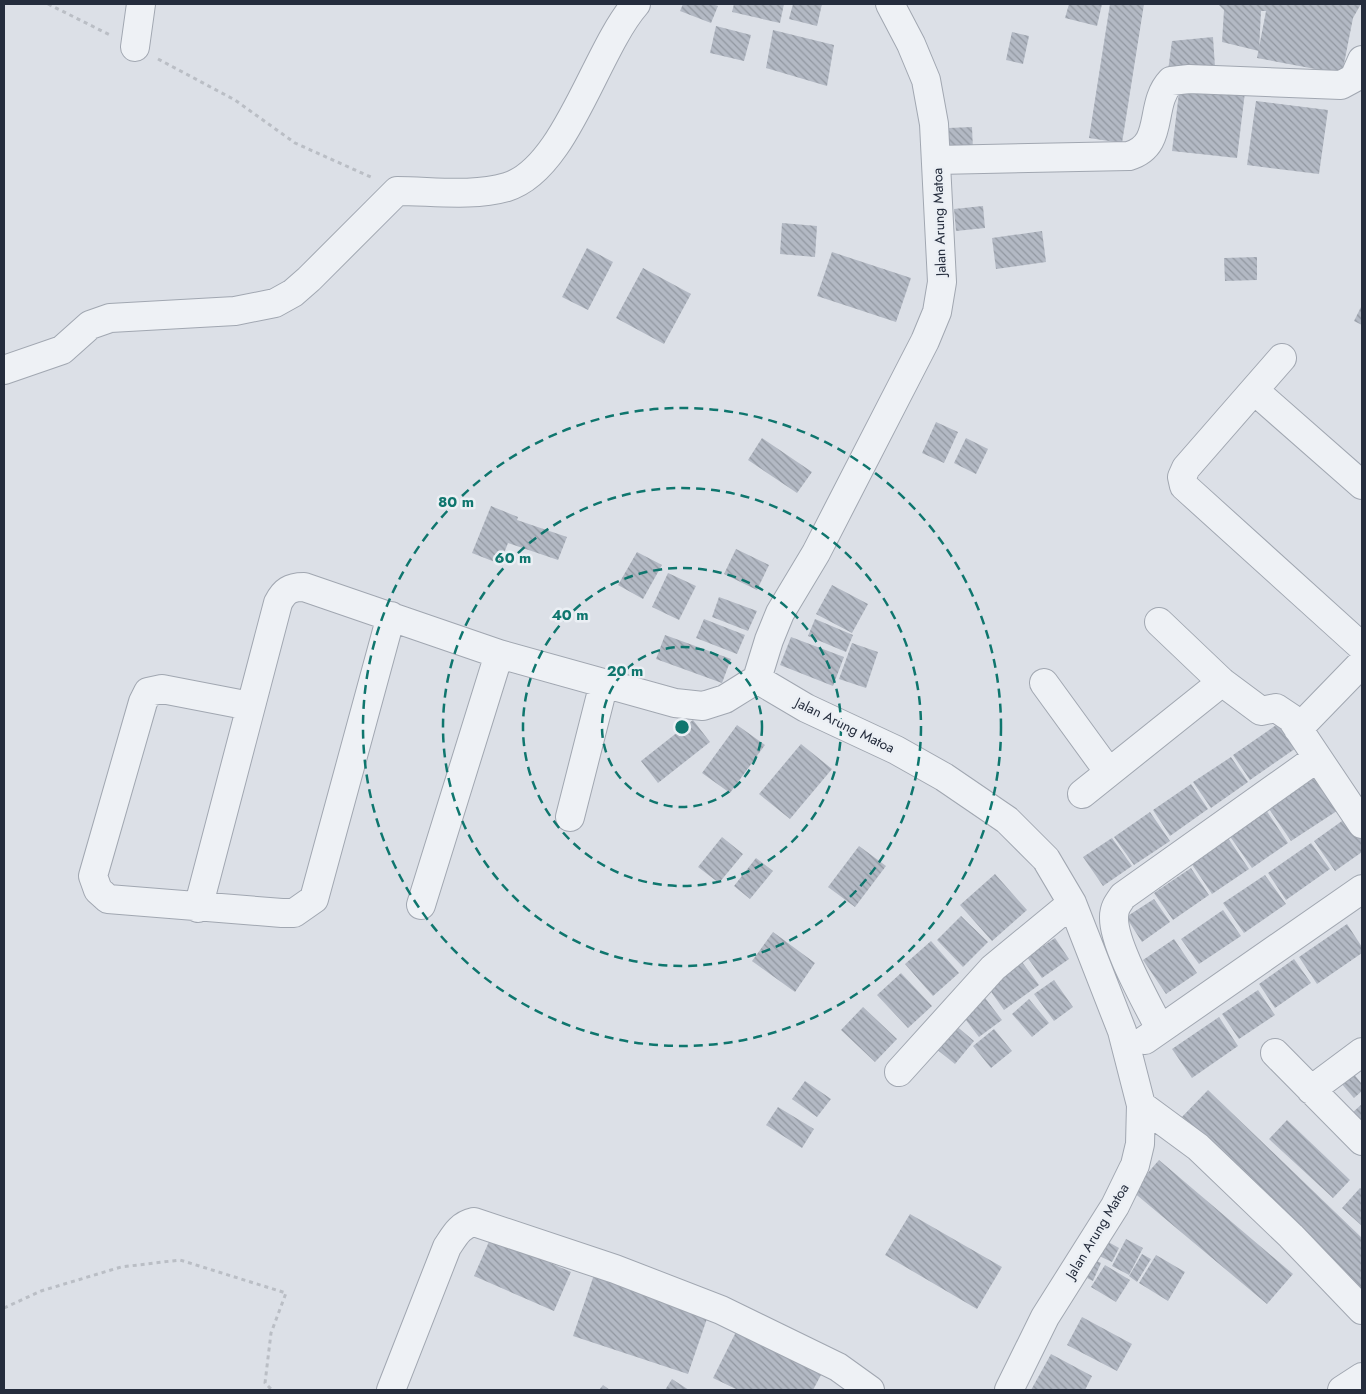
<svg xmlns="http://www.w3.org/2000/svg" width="1366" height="1394" font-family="Jost,sans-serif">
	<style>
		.building { fill: url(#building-back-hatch) }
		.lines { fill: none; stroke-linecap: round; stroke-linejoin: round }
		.minor-casing { stroke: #a1a7b1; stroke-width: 30 }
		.path { stroke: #babec5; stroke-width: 3; stroke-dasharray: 4 4; stroke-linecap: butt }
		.minor { stroke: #eef1f5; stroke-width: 28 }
		.ring { fill: none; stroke: #0f766e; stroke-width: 2.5; stroke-dasharray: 9 6 }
		.labels { text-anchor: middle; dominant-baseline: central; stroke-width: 5; stroke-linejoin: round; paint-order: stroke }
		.street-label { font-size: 14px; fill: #252d3d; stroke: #ebeff4 }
		.centre { fill: #0f766e; stroke: #ebeff4; stroke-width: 2.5 }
		.ring-label { font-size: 15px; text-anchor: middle; font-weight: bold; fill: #0f766e; stroke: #ebeff4; stroke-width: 5; stroke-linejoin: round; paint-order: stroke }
	</style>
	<defs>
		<pattern id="building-back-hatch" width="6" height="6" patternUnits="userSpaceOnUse" patternTransform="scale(1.25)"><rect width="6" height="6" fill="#b3b9c4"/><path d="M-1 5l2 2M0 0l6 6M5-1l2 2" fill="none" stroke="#9197a0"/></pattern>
	</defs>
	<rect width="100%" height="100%" fill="#dce0e7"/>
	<path class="building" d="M 683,4 L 712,4 L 718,6 L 711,23 L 680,11 Z
		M 734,4 L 784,4 L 780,23 L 732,12 Z
		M 793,4 L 822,4 L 817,26 L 789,19 Z
		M 1069,4 L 1102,4 L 1097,26 L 1065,18 Z
		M 1110,4 L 1144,4 L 1122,143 L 1089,138 Z
		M 1218,4 L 1361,4 L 1353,18 L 1342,74 L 1257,58 L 1266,11 L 1261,11 L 1259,51 L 1222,42 L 1224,10 Z
		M 716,26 L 751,35 L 744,61 L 710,53 Z
		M 773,30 L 834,45 L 827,86 L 766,68 Z
		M 1012,32 L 1029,36 L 1023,64 L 1006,60 Z
		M 1213,37 L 1215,67 L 1168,71 L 1172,41 Z
		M 1180,84 L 1245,92 L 1237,158 L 1172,151 Z
		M 1256,101 L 1328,110 L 1319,174 L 1247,165 Z
		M 972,127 L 973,150 L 949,151 L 948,128 Z
		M 983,206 L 985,228 L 956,231 L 954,209 Z
		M 782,223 L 817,226 L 815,257 L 780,254 Z
		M 1042,231 L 1046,262 L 996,269 L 992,238 Z
		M 587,248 L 613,262 L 588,310 L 562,297 Z
		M 832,252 L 911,278 L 896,322 L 817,296 Z
		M 1257,257 L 1257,280 L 1225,281 L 1224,258 Z
		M 643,268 L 691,294 L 664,344 L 616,318 Z
		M 1362,305 L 1362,325 L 1354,321 Z
		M 936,422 L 958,432 L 944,463 L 922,453 Z
		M 762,438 L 812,472 L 797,493 L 748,460 Z
		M 966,438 L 988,449 L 976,474 L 954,463 Z
		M 491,506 L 518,517 L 517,520 L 567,537 L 558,560 L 508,543 L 500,564 L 472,553 Z
		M 736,549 L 769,565 L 757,590 L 724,574 Z
		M 637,552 L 662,565 L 643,599 L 618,585 Z
		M 668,573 L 696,586 L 679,620 L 652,607 Z
		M 832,585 L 868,604 L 852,633 L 816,614 Z
		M 719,597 L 757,611 L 748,631 L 712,617 Z
		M 704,619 L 745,635 L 737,654 L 696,638 Z
		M 815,619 L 853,635 L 846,652 L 808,636 Z
		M 665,635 L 731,659 L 722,683 L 656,659 Z
		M 791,637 L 844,657 L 833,686 L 780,665 Z
		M 852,643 L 878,652 L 866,688 L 839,679 Z
		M 693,720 L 710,742 L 658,783 L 641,761 Z
		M 1282,721 L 1299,746 L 1250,780 L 1233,755 Z
		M 737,725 L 765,745 L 730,793 L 702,773 Z
		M 801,744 L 832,769 L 790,819 L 759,794 Z
		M 1231,757 L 1248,782 L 1211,808 L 1193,782 Z
		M 1320,774 L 1343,807 L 1291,841 L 1269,809 Z
		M 1191,784 L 1208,809 L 1170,836 L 1153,810 Z
		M 1266,810 L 1288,843 L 1252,868 L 1229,835 Z
		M 1150,812 L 1170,841 L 1134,865 L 1114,837 Z
		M 1349,816 L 1362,835 L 1362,852 L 1335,871 L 1314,841 Z
		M 722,837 L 743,854 L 719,883 L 698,867 Z
		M 1112,838 L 1132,866 L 1103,886 L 1083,857 Z
		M 1228,838 L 1249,869 L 1212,894 L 1191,863 Z
		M 1311,843 L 1330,869 L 1286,900 L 1268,873 Z
		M 859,846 L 886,866 L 855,907 L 828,887 Z
		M 756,858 L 773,871 L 750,899 L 734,886 Z
		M 1191,868 L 1209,895 L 1173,920 L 1154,893 Z
		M 995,874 L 1027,910 L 992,941 L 960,905 Z
		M 1265,875 L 1286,904 L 1244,933 L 1223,903 Z
		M 1154,899 L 1170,922 L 1142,942 L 1126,917 Z
		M 1223,910 L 1241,936 L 1199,964 L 1181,939 Z
		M 961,916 L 988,942 L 963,967 L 937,940 Z
		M 1347,924 L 1362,947 L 1362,953 L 1317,984 L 1299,957 Z
		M 773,932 L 815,963 L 795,992 L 752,961 Z
		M 1055,938 L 1069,959 L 1042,978 L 1027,957 Z
		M 1174,939 L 1197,973 L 1166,994 L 1143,960 Z
		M 931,941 L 959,973 L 933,996 L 905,964 Z
		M 1294,959 L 1311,983 L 1275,1008 L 1259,984 Z
		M 1022,962 L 1039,985 L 1004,1010 L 987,986 Z
		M 901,973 L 932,1006 L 908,1028 L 877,995 Z
		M 1054,980 L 1073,1007 L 1054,1021 L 1034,994 Z
		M 1258,990 L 1275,1015 L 1239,1039 L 1222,1014 Z
		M 982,994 L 1002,1020 L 979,1037 L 959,1011 Z
		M 1029,999 L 1049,1023 L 1032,1037 L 1012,1014 Z
		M 863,1007 L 897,1039 L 875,1062 L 841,1030 Z
		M 1219,1017 L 1238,1046 L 1192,1078 L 1172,1049 Z
		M 954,1024 L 974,1041 L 955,1064 L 935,1048 Z
		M 994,1029 L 1012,1051 L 991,1068 L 973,1046 Z
		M 1352,1072 L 1362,1084 L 1362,1091 L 1354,1098 L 1340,1082 Z
		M 805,1081 L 831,1099 L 817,1117 L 792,1099 Z
		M 1208,1090 L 1362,1238 L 1362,1294 L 1180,1119 Z
		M 1362,1104 L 1362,1124 L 1352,1113 Z
		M 778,1107 L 814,1129 L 802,1148 L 766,1125 Z
		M 1287,1120 L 1350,1180 L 1333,1198 L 1269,1139 Z
		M 1159,1160 L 1293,1274 L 1267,1304 L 1132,1191 Z
		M 1360,1188 L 1362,1190 L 1362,1226 L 1342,1208 Z
		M 910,1214 L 1002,1267 L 977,1309 L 885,1255 Z
		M 491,1237 L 571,1272 L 554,1311 L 474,1276 Z
		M 1103,1239 L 1119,1248 L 1112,1262 L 1095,1254 Z
		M 1126,1239 L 1143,1248 L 1129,1275 L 1112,1266 Z
		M 1142,1254 L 1151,1259 L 1137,1282 L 1129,1276 Z
		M 1156,1255 L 1185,1272 L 1168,1301 L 1139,1283 Z
		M 1095,1260 L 1101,1263 L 1093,1281 L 1087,1278 Z
		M 1105,1265 L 1130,1280 L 1116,1302 L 1091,1287 Z
		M 596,1269 L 711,1307 L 688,1374 L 573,1336 Z
		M 1082,1317 L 1132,1344 L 1117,1371 L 1067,1345 Z
		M 737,1330 L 822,1373 L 813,1390 L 738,1390 L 713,1378 Z
		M 1051,1354 L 1092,1376 L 1085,1390 L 1031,1390 Z
		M 672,1379 L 689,1390 L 665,1390 Z
		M 603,1385 L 610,1390 L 599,1390 Z"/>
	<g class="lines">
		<g class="minor-casing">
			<path id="minor" d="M 890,4 L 911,44 L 926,80 L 934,124 L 942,282 L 937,312 L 925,341 L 816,553 L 780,613 L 769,640 L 757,679 L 806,708 L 896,750 L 944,777 L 1007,820 L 1046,859 L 1072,903 L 1122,1031 L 1141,1105 L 1140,1144 L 1135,1165 L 1115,1206 L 1045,1317 L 1009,1390
				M 135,47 L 141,4
				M 937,160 L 1129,156 C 1166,145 1148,105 1171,81 L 1189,79 L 1341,85 L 1354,78 L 1362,60
				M 1282,358 L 1186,468 L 1182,477 L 1184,486 L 1362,647
				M 4,370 L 62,350 L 90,325 L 110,318 L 235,311 L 275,303 L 293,293 L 309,279 L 397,191 C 432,191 473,197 507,187 C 566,169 595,51 636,4
				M 1255,391 L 1362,485
				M 1159,622 L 1222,682 L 1261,711 L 1276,708 L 1291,718 L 1362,824
				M 1044,683 L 1108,771
				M 250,706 L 162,689 L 148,692 L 143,702 L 93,876 L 98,890 L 108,899 L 282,913 L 294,913 L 314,899 L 391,616
				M 1298,729 L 1362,663
				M 1082,794 L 1222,682
				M 570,817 L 604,683
				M 421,905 L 499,654
				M 198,908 L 278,603 C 284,591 290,587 304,587 L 499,654 L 675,703 L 703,706 L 725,699 L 757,679
				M 1160,1029 C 1147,1003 1113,944 1114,917 C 1114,908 1118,903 1123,896 L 1317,758
				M 1145,1040 L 1362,889
				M 1275,1053 L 1362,1141
				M 899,1072 L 993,968 L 1072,903
				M 1311,1090 L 1362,1052
				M 1141,1105 L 1198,1147 L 1291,1236 L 1362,1310
				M 391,1390 L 447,1247 C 455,1235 460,1225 474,1222 L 615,1269 L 721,1310 L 838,1367 L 870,1390
				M 1342,1390 L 1362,1377"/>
		</g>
		<path class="path" d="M 48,4 L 110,35
			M 158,59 L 235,100 L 295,143 L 373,178
			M 4,1308 L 41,1291 L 121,1267 L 180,1260 L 286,1293 L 271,1333 L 265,1383 L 272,1390"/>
		<use href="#minor" class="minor"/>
	</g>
	<g class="ring">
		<circle cx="682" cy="727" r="80"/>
		<circle cx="682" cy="727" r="159"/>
		<circle cx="682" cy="727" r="239"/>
		<circle cx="682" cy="727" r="319"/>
	</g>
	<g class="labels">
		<g class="street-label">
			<text transform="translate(939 222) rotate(-92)">Jalan Arung Matoa</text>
			<text transform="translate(845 725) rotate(26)">Jalan Arung Matoa</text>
			<text transform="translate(1097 1231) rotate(-59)">Jalan Arung Matoa</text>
		</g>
	</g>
	<circle cx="682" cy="727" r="8" class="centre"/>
	<g class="ring-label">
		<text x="456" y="507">80 m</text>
		<text x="513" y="563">60 m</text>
		<text x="570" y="620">40 m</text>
		<text x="625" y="676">20 m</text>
	</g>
	<rect width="1366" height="1394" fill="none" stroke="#252d3d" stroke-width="10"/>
</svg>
